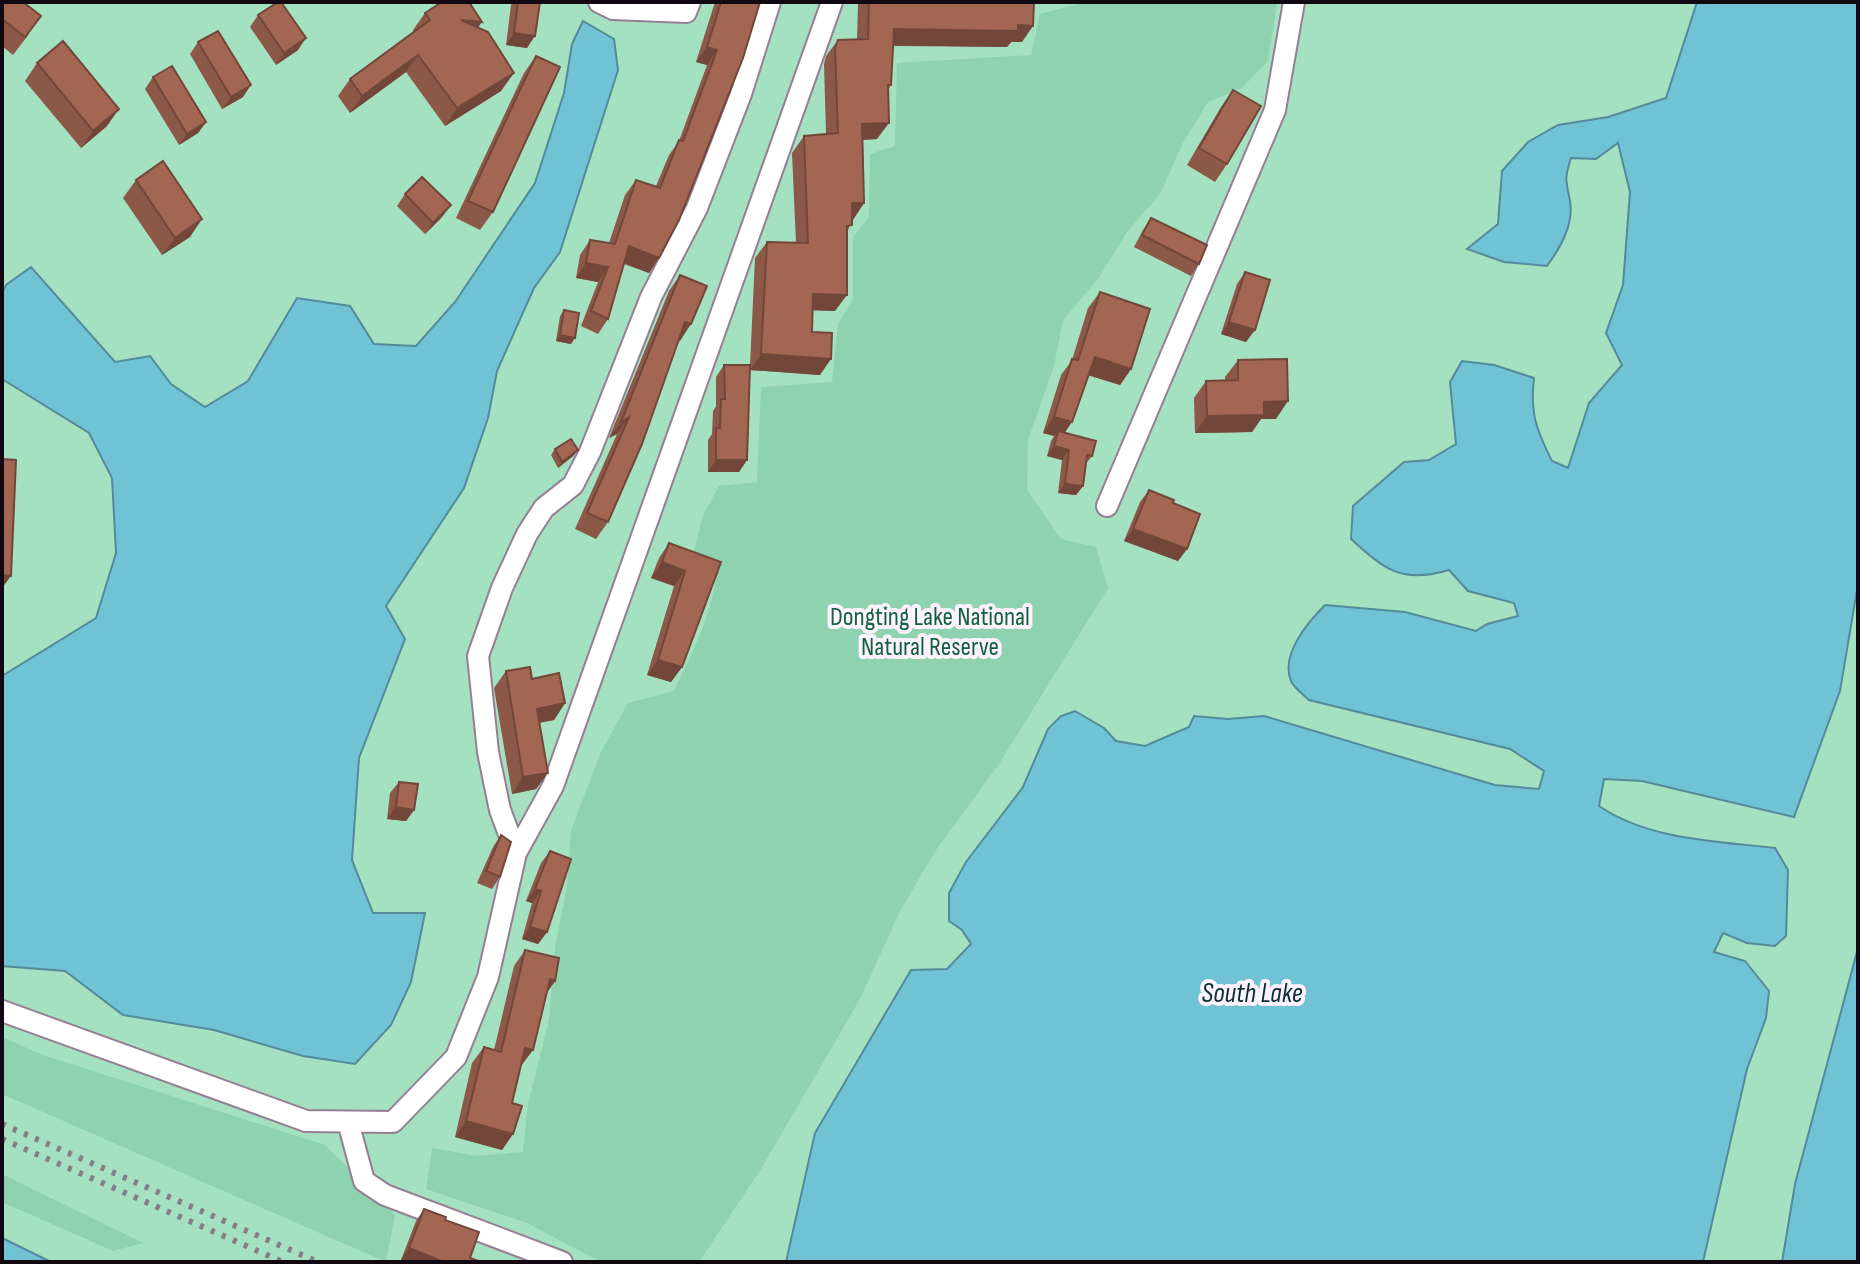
<svg xmlns="http://www.w3.org/2000/svg" width="1860" height="1264" font-family="'Sofia Sans Condensed',sans-serif">
	<style>
		.green { fill: #a4e1c0 }
		.forest { fill: #8fd2af }
		.water { fill: #70c2d5; stroke: #548a9a; stroke-width: 2 }
		.lines { fill: none; stroke-linecap: round; stroke-linejoin: round }
		.minor-casing { stroke: #967e95; stroke-width: 24 }
		.minor { stroke: #fff; stroke-width: 20 }
		.rail { stroke: #877d87; stroke-width: 6; stroke-dasharray: 4 8; stroke-linecap: butt }
		.wall { fill: #8c5847 }
		.shaded-wall { fill: #72473a }
		.building { fill: #a36653; stroke: #72473a; stroke-width: 2 }
		.labels { text-anchor: middle; dominant-baseline: central; stroke-width: 8; stroke-linejoin: round; paint-order: stroke }
		.park-label { font-size: 26px; fill: #116241; stroke: #fef3fd }
		.water-label { font-size: 28px; font-style: italic; fill: #062f37; stroke: #fef3fd }
	</style>
	<rect width="100%" height="100%" fill="#fef3fd"/>
	<path class="green" d="M 2,2 L 1858,2 L 1858,1262 L 2,1262 Z"/>
	<path class="forest" d="M 1085,2 L 1277,2 L 1268,61 L 1242,88 L 1208,102 L 1183,143 L 1160,194 L 1127,232 L 1098,279 L 1063,320 L 1054,366 L 1028,440 L 1027,490 L 1061,539 L 1096,547 L 1108,588 L 999,764 L 936,850 L 900,911 L 860,999 L 761,1169 L 699,1262 L 601,1262 L 527,1223 L 426,1189 L 432,1148 L 477,1156 L 523,1152 L 528,1104 L 549,1020 L 555,947 L 567,887 L 571,830 L 601,752 L 628,703 L 674,691 C 694,649 714,612 717,565 L 692,558 L 703,515 L 719,486 L 757,482 L 761,387 L 832,382 L 838,324 L 853,298 L 853,237 L 869,217 L 870,154 L 895,146 L 897,63 L 1031,55 L 1040,14 Z
		M 2,1037 L 43,1055 L 325,1145 L 395,1215 L 386,1262 L 2,1094 Z
		M 2,1174 L 143,1243 L 113,1251 L 2,1202 Z"/>
	<path class="water" d="M 1697,2 L 1858,2 L 1858,584 L 1840,691 L 1794,817 L 1642,781 L 1604,779 L 1599,806 C 1649,840 1716,841 1775,848 L 1788,870 L 1786,936 L 1775,946 L 1747,943 L 1723,933 L 1714,952 L 1745,961 L 1769,991 L 1766,1018 L 1747,1069 L 1703,1262 L 786,1262 L 815,1133 L 911,970 L 947,969 L 971,944 L 962,930 L 949,921 L 949,893 L 966,862 L 1023,787 L 1048,729 L 1061,716 L 1075,711 L 1104,728 L 1116,741 L 1145,746 L 1189,727 L 1194,716 L 1228,719 L 1264,716 L 1495,785 L 1539,789 L 1544,771 L 1510,749 L 1309,700 C 1304,695 1294,688 1291,681 C 1280,655 1308,622 1325,605 L 1405,612 L 1476,631 L 1487,624 L 1518,616 L 1514,603 L 1468,591 L 1449,570 C 1402,584 1385,570 1351,539 L 1353,506 L 1404,462 L 1429,460 L 1456,444 L 1450,382 L 1462,361 L 1494,365 L 1534,378 C 1530,413 1536,429 1552,461 L 1568,468 L 1589,403 L 1622,365 L 1606,333 L 1623,285 L 1630,192 L 1618,143 L 1596,159 L 1571,158 C 1564,180 1566,180 1570,201 C 1574,225 1560,248 1547,266 L 1504,262 L 1467,249 L 1498,224 L 1502,171 L 1528,142 L 1558,125 L 1608,117 L 1666,98 Z
		M 583,21 L 614,39 L 618,70 L 560,252 L 534,288 L 497,371 L 488,418 L 464,488 L 386,606 L 405,639 L 359,758 L 352,860 L 373,913 L 425,913 L 411,982 L 391,1025 L 355,1064 L 303,1056 L 214,1030 L 123,1015 L 65,971 L 2,966 L 2,676 L 96,618 L 116,553 L 112,478 L 89,433 L 2,379 L 2,293 L 6,285 L 31,267 L 115,362 L 150,356 L 171,384 L 205,407 L 248,381 L 297,298 L 350,306 L 374,344 L 416,346 L 455,302 L 535,183 L 564,93 L 572,44 Z
		M 1858,948 L 1858,1262 L 1782,1262 L 1795,1184 Z
		M 2,1238 L 51,1262 L 2,1262 Z"/>
	<g class="lines">
		<g class="minor-casing">
			<path id="minor" d="M 599,2 L 613,9 L 686,12 L 690,2
				M 1107,506 L 1275,110 L 1294,2
				M 516,853 L 500,810 L 488,752 L 478,656 L 502,588 L 527,534 L 544,508 L 573,485 L 590,452 L 651,297 L 697,208 L 741,94 L 770,2
				M 2,1011 L 306,1121 L 393,1122 L 456,1057 L 488,977 L 516,853 L 553,786 L 832,2
				M 348,1122 L 364,1181 L 385,1195 L 562,1262"/>
		</g>
		<use href="#minor" class="minor"/>
		<path class="rail" d="M 2,1124 L 318,1262
			M 2,1139 L 283,1262"/>
	</g>
	<path class="wall" d="M 2,2 L 29,34 L 13,55 L 2,46 Z
		M 514,2 L 540,2 L 527,48 L 506,45 L 511,5 Z
		M 715,2 L 760,2 L 659,258 L 649,273 L 624,264 L 608,319 L 598,334 L 581,326 L 598,282 L 576,278 L 580,255 L 590,240 L 609,243 L 625,195 L 636,180 L 656,186 L 669,155 L 679,141 L 707,65 L 696,62 Z
		M 858,2 L 1034,2 L 1022,42 L 1011,42 L 1007,47 L 893,46 L 891,85 L 888,90 L 877,139 L 863,140 L 864,203 L 852,220 L 847,233 L 835,311 L 813,310 L 812,332 L 820,375 L 750,370 L 747,460 L 739,472 L 708,472 L 708,440 L 712,434 L 713,411 L 716,406 L 716,377 L 724,365 L 750,365 L 755,258 L 767,242 L 796,243 L 792,153 L 804,136 L 826,134 L 824,64 L 826,56 L 838,40 L 857,40 Z
		M 425,13 L 478,28 L 501,91 L 445,126 L 406,72 L 350,113 L 338,96 L 350,79 L 414,32 L 413,30 Z
		M 258,15 L 298,50 L 276,65 L 250,27 Z
		M 198,42 L 243,97 L 222,109 L 190,54 Z
		M 536,56 L 493,212 L 480,230 L 456,218 L 524,73 Z
		M 37,63 L 107,126 L 81,148 L 25,81 Z
		M 153,77 L 206,122 L 198,133 L 179,145 L 145,89 Z
		M 1233,90 L 1227,164 L 1215,182 L 1187,165 L 1221,107 Z
		M 136,180 L 190,237 L 162,255 L 123,198 Z
		M 405,194 L 442,217 L 425,234 L 397,206 Z
		M 1151,218 L 1199,264 L 1191,276 L 1134,247 L 1143,230 Z
		M 1245,272 L 1246,342 L 1221,334 L 1237,284 Z
		M 680,275 L 680,341 L 679,340 L 608,522 L 596,539 L 575,529 L 617,434 L 609,438 L 669,291 Z
		M 1100,292 L 1131,369 L 1120,385 L 1089,375 L 1065,433 L 1092,456 L 1085,465 L 1083,486 L 1076,495 L 1058,493 L 1062,460 L 1047,456 L 1051,441 L 1054,436 L 1043,433 L 1061,375 L 1072,360 L 1088,308 Z
		M 564,310 L 571,344 L 556,341 L 560,316 Z
		M 1238,360 L 1276,419 L 1261,419 L 1252,432 L 1195,433 L 1194,398 L 1206,381 L 1225,380 L 1225,377 Z
		M 555,449 L 578,450 L 573,456 L 558,468 L 551,455 Z
		M 1149,490 L 1173,503 L 1187,549 L 1178,561 L 1124,541 L 1140,502 Z
		M 669,543 L 721,562 L 682,667 L 671,682 L 647,675 L 674,586 L 651,578 L 659,558 Z
		M 506,671 L 532,679 L 565,703 L 554,720 L 539,723 L 548,773 L 536,789 L 512,794 L 494,688 Z
		M 399,782 L 414,810 L 406,821 L 387,819 L 390,793 Z
		M 501,835 L 500,877 L 492,889 L 477,883 L 493,847 Z
		M 550,851 L 547,932 L 538,944 L 522,939 L 532,903 L 526,901 L 541,863 Z
		M 525,950 L 555,981 L 546,993 L 520,1066 L 512,1103 L 513,1134 L 502,1150 L 455,1137 L 472,1063 L 484,1047 L 494,1050 L 514,966 Z
		M 424,1209 L 445,1220 L 470,1258 L 401,1260 L 416,1221 Z"/>
	<path class="shaded-wall" d="M 461,20 L 482,22 L 469,40 Z
		M 1018,25 L 1033,26 L 1022,42 L 1011,42 L 1007,47 L 882,45 L 894,29 Z
		M 514,33 L 535,36 L 527,48 L 506,45 Z
		M 306,38 L 298,50 L 276,65 L 284,53 Z
		M 707,47 L 717,50 L 707,65 L 696,62 Z
		M 418,55 L 406,72 L 350,113 L 362,96 Z
		M 514,73 L 501,91 L 445,126 L 457,108 Z
		M 251,85 L 243,97 L 222,109 L 231,97 Z
		M 119,109 L 107,126 L 81,148 L 93,131 Z
		M 206,122 L 198,133 L 179,145 L 187,134 Z
		M 889,123 L 877,139 L 851,140 L 862,124 Z
		M 852,203 L 864,203 L 853,220 L 840,220 Z
		M 451,205 L 442,217 L 425,234 L 433,223 Z
		M 202,219 L 190,237 L 162,255 L 175,238 Z
		M 629,246 L 659,258 L 649,273 L 619,261 Z
		M 586,263 L 608,267 L 598,282 L 576,278 Z
		M 813,294 L 847,295 L 835,311 L 802,310 Z
		M 685,322 L 691,324 L 680,341 L 674,338 Z
		M 1229,322 L 1255,330 L 1246,342 L 1221,334 Z
		M 560,335 L 575,338 L 571,344 L 556,341 Z
		M 761,354 L 831,359 L 820,375 L 750,370 Z
		M 1095,357 L 1131,369 L 1120,385 L 1084,374 Z
		M 1288,401 L 1276,419 L 1261,419 L 1252,432 L 1195,433 L 1207,416 L 1264,402 Z
		M 629,417 L 617,434 L 609,438 L 621,422 Z
		M 1054,417 L 1072,422 L 1061,438 L 1058,431 L 1054,436 L 1043,433 Z
		M 1054,446 L 1069,450 L 1062,460 L 1047,456 Z
		M 578,450 L 573,456 L 558,468 L 562,462 Z
		M 716,460 L 747,460 L 739,472 L 708,472 Z
		M 1065,484 L 1083,486 L 1076,495 L 1058,493 Z
		M 1133,529 L 1187,549 L 1178,561 L 1124,541 Z
		M 662,562 L 685,571 L 674,586 L 651,578 Z
		M 2,575 L 11,576 L 2,588 Z
		M 658,660 L 682,667 L 671,682 L 647,675 Z
		M 565,703 L 554,720 L 526,725 L 537,709 Z
		M 548,773 L 536,789 L 512,794 L 523,777 Z
		M 396,807 L 414,810 L 406,821 L 387,819 Z
		M 535,889 L 541,891 L 532,903 L 526,901 Z
		M 530,927 L 547,932 L 538,944 L 522,939 Z
		M 550,979 L 555,981 L 544,997 Z
		M 525,1048 L 533,1050 L 521,1066 L 514,1064 Z
		M 466,1121 L 513,1134 L 502,1150 L 455,1137 Z
		M 409,1248 L 444,1262 L 406,1262 L 401,1260 Z"/>
	<path class="building" d="M 2,2 L 23,2 L 41,16 L 25,37 L 2,19 Z
		M 278,2 L 281,2 L 306,38 L 284,53 L 258,15 Z
		M 442,2 L 469,2 L 482,22 L 461,20 L 488,32 L 514,73 L 457,108 L 418,55 L 362,96 L 350,79 L 430,20 L 425,13 Z
		M 518,2 L 540,2 L 535,36 L 514,33 Z
		M 721,2 L 760,2 L 743,58 L 679,220 L 659,258 L 629,246 L 608,319 L 591,311 L 608,267 L 586,263 L 590,240 L 615,244 L 636,180 L 660,188 L 679,140 L 683,141 L 717,50 L 707,47 Z
		M 869,2 L 1034,2 L 1033,26 L 1018,25 L 1018,31 L 894,29 L 891,85 L 888,85 L 889,123 L 862,124 L 864,203 L 852,203 L 852,225 L 847,226 L 847,295 L 813,294 L 812,332 L 832,333 L 831,359 L 761,354 L 767,242 L 808,243 L 804,136 L 838,133 L 835,48 L 838,40 L 868,39 Z
		M 218,31 L 251,85 L 231,97 L 198,42 Z
		M 63,41 L 119,109 L 93,131 L 37,63 Z
		M 536,56 L 560,67 L 493,212 L 468,201 Z
		M 172,66 L 206,122 L 187,134 L 153,77 Z
		M 1233,90 L 1261,106 L 1227,164 L 1199,148 Z
		M 163,161 L 202,219 L 175,238 L 136,180 Z
		M 422,177 L 451,205 L 433,223 L 405,194 Z
		M 1151,218 L 1207,245 L 1199,264 L 1142,235 Z
		M 1245,272 L 1270,280 L 1255,330 L 1229,322 Z
		M 680,275 L 707,286 L 691,324 L 685,322 L 642,444 L 608,522 L 587,513 L 629,417 L 621,422 Z
		M 1100,292 L 1150,309 L 1131,369 L 1095,357 L 1072,422 L 1054,417 L 1072,359 L 1078,360 Z
		M 564,310 L 579,313 L 575,338 L 560,335 Z
		M 1287,359 L 1288,401 L 1264,402 L 1264,415 L 1207,416 L 1206,381 L 1238,380 L 1238,360 Z
		M 724,365 L 750,365 L 747,460 L 716,460 L 716,428 L 720,428 L 721,399 L 725,399 Z
		M 1058,431 L 1096,441 L 1092,456 L 1087,455 L 1083,486 L 1065,484 L 1069,450 L 1054,446 Z
		M 571,439 L 578,450 L 562,462 L 555,449 Z
		M 2,459 L 16,460 L 11,576 L 2,575 Z
		M 1149,490 L 1174,500 L 1173,503 L 1200,514 L 1187,549 L 1133,529 Z
		M 669,543 L 721,562 L 682,667 L 658,660 L 685,571 L 662,562 Z
		M 530,667 L 532,679 L 559,673 L 565,703 L 537,709 L 548,773 L 523,777 L 506,671 Z
		M 399,782 L 418,784 L 414,810 L 396,807 Z
		M 501,835 L 511,842 L 500,877 L 486,871 Z
		M 550,851 L 571,859 L 547,932 L 530,927 L 541,891 L 535,889 Z
		M 525,950 L 559,958 L 555,981 L 550,979 L 533,1050 L 525,1048 L 512,1103 L 522,1106 L 513,1134 L 466,1121 L 484,1047 L 501,1052 Z
		M 424,1209 L 446,1217 L 445,1220 L 479,1232 L 470,1258 L 481,1262 L 444,1262 L 409,1248 Z"/>
	<g class="labels">
		<g class="park-label">
			<text x="930" y="617">Dongting Lake National<tspan x="930" dy="30">Natural Reserve</tspan></text>
		</g>
		<g class="water-label">
			<text x="1252" y="993">South Lake</text>
		</g>
	</g>
	<rect width="1860" height="1264" fill="none" stroke="#110811" stroke-width="8"/>
</svg>
